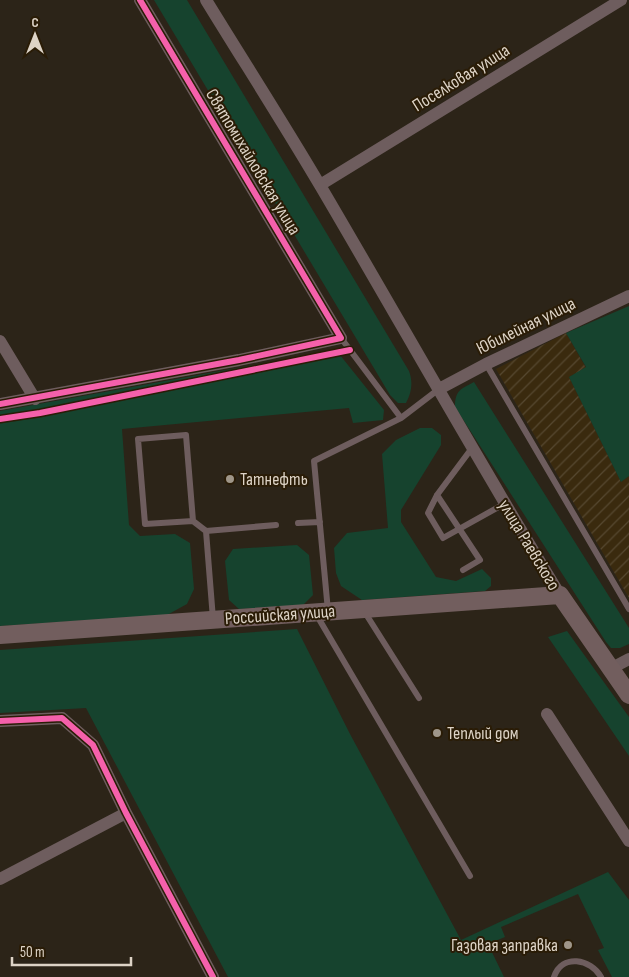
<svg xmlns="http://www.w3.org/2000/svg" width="629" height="977" font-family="'Sofia Sans Condensed',sans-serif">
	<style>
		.industrial { fill: url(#industrial-furrows) }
		.grass { fill: #16432e }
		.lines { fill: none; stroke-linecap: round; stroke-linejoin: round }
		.service { stroke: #6e5d5e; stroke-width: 6 }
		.minor { stroke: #6e5d5e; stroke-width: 12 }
		.secondary { stroke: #725e5e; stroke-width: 18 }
		.cycleway-casing { stroke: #2a1c06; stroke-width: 9 }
		.cycleway { stroke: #f560ab; stroke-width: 6 }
		.poi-dot { fill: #9f9689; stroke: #2a1c06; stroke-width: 2 }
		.labels { text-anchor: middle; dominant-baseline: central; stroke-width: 4; stroke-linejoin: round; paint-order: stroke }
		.street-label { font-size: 18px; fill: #ddd3c6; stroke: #2a1c06 }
		.poi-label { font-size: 18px; fill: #ddd3c6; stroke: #2a1c06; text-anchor: start }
	</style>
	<defs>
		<pattern id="industrial-furrows" width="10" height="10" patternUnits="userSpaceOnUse" patternTransform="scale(1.25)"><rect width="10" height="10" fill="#3a2a0e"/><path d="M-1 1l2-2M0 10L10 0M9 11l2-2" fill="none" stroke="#564830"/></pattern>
	</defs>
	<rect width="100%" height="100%" fill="#2c2418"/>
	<path class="industrial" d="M 566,333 L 586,368 L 569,377 L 621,482 L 629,476 L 629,598 L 496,369 Z"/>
	<path class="grass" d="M 154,0 L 187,0 L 409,371 C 413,382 412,392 406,403 L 398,403 L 390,395 Z
		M 629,306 L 629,476 L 621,482 L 569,377 L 586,367 L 566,333 Z
		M 336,350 L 384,410 L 383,420 L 353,423 L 349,408 L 122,429 L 129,525 L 140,536 L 175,534 L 190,543 L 194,589 L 187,604 L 167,615 L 0,626 L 0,411 Z
		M 474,382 L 629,628 L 629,644 L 620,648 L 611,648 L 606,642 L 455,407 C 455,390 461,389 474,382 Z
		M 420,428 L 432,428 L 441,435 L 441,445 L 401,510 L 401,522 L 436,577 L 456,581 L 482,569 L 491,578 L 491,586 L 485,591 L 362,600 L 341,586 L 336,573 L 334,548 L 347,533 L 388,528 L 382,454 L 396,440 Z
		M 297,545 L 309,555 L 313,595 L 303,605 L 239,609 L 229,600 L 225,561 L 233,549 Z
		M 297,629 L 350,734 L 461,940 L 608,872 L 629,900 L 629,977 L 612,977 L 598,950 L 604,948 L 578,894 L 501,927 L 505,937 L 488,944 L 504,977 L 228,977 L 86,708 L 0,713 L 0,650 Z
		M 567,631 L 629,717 L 629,756 L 548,637 Z"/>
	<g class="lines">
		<path class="service" d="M 341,338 L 401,418
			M 486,364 L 629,609
			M 472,448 L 437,495 L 428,513 L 443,538 L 504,504
			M 437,495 L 480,560 L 463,570
			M 193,521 L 186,435 L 138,439 L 145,524 L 193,521 L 206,531
			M 298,523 L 320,522
			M 328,611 L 314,461 L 401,418 L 439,389
			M 364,611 L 419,698
			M 316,614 L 470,876
			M 213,619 L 206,531 L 276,525
			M 554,977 C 562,953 591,959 601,977"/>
		<path class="minor" d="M 206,0 C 244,62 284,124 321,187 C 401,323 478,461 560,595
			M 320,185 L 621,0
			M 0,341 L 35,399
			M 439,389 L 486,364 L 629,296
			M 0,404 L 239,360 L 341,338 L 140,0
			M 610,669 L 629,659
			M 547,714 L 629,841
			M 0,721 L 62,718 L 93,745 L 126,813 L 213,977
			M 0,879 L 126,813"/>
		<path class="secondary" d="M 0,635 L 560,595 L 629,695"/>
		<g class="cycleway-casing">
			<path id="cycleway" d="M 0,404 L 239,360 L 341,338 L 140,0
				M 0,419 L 40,413 L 350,350
				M 0,721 L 62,718 L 93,745 L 126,813 L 213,977"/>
		</g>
		<use href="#cycleway" class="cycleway"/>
	</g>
	<g class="poi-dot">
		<circle cx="230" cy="479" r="5"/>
		<circle cx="437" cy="733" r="5"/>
		<circle cx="568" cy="945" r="5"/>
	</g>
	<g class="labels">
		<g class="street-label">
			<text transform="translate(461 78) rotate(-32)">Поселковая улица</text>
			<text transform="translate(253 162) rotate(59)">Святомихайловская улица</text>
			<text transform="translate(526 326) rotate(-26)">Юбилейная улица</text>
			<text transform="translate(529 545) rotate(59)">улица Раевского</text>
			<text transform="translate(280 615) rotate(-4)">Российская улица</text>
		</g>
		<g class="poi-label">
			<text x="240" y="479">Татнефть</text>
			<text x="447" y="733">Теплый дом</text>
			<text x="558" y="945" text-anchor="end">Газовая заправка</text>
		</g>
	</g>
	<g transform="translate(35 35)" stroke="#2a1c06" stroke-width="4" paint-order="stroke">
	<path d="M0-4L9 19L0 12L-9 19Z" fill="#ddd3c6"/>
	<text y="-8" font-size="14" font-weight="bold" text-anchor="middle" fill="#ddd3c6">С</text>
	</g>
	<path d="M12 957v8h119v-8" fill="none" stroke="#ddd3c6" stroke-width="2.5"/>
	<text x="20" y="957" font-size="15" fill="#ddd3c6" stroke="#2a1c06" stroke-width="4" paint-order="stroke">50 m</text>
</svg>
